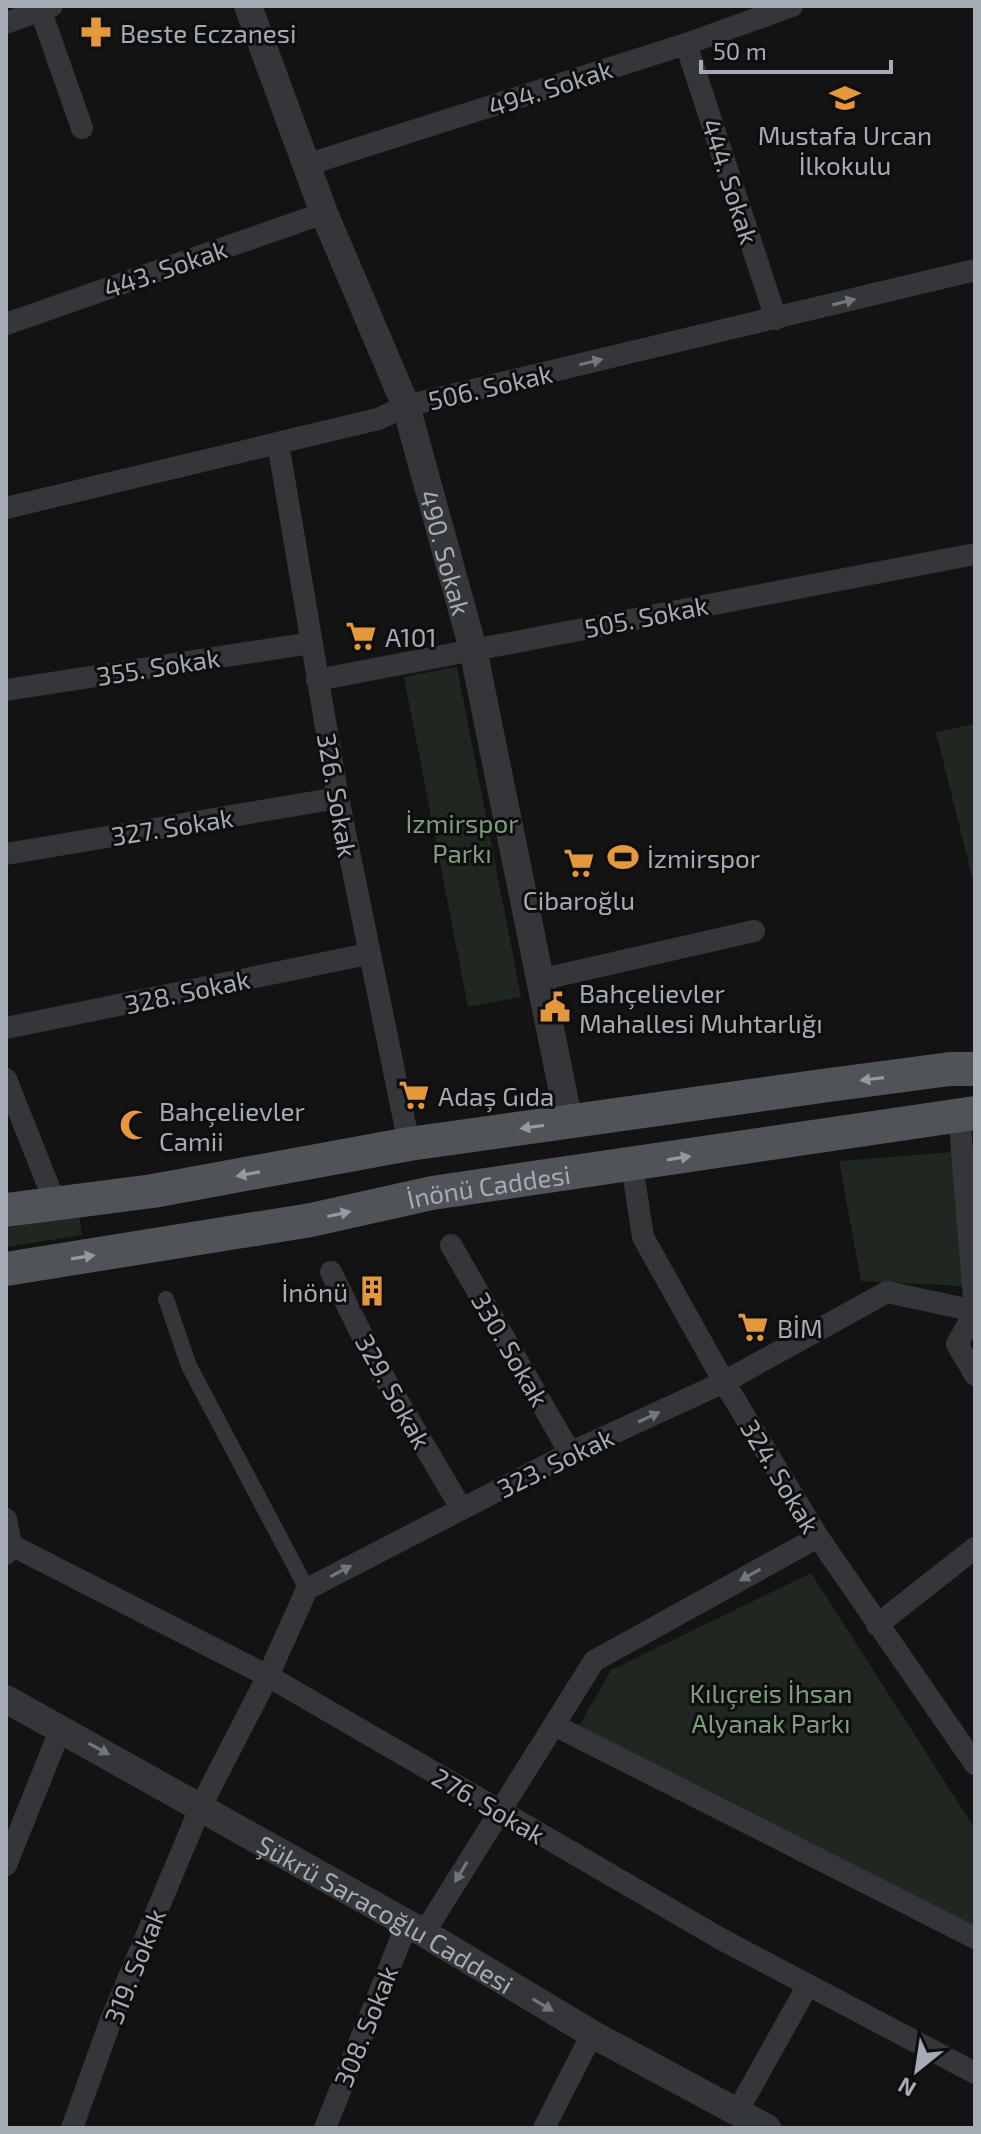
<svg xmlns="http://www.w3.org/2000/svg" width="981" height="2134" font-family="'Exo 2',sans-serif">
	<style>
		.green { fill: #1f2720 }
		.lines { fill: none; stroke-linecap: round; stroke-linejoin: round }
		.pedestrian { stroke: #343639; stroke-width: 16 }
		.minor { stroke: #343639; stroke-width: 22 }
		.tertiary { stroke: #343639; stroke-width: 28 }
		.primary { stroke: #505358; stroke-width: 34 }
		.oneway { fill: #72767d }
		.oneway2 { fill: #9499a2 }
		.labels { text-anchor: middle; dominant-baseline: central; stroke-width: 6; stroke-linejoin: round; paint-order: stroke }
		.poi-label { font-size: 26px; fill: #a5abb4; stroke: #0e0e0f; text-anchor: start }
		.street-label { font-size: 26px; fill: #a5abb4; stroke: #0e0e0f }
		.park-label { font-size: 26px; fill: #7f9e7e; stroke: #0e0e0f }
	</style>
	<rect width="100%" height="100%" fill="#131314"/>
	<path class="green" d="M 457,667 L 521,997 L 468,1007 L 404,677 Z
		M 975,724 L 975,889 L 936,732 Z
		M 954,1152 L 963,1286 L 861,1281 L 839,1161 Z
		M 79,1215 L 82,1235 L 6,1247 L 6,1228 Z
		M 811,1573 L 975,1829 L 975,1928 L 579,1726 L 611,1670 Z"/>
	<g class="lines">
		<path class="pedestrian" d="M 166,1299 L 189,1366 L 307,1589"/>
		<path class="minor" d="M 39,6 L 82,128
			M 6,23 L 52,6
			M 686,44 L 776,319
			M 306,165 L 686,44 L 792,6
			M 6,324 L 324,213
			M 278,443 L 338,798 L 409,1144
			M 6,508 L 378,419 L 406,406 L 975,270
			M 317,680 L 975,554
			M 6,690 L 311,643
			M 6,854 L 338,798
			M 539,980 L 754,931
			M 6,1028 L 368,954
			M 6,1079 L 56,1205
			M 959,1114 L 975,1310
			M 632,1165 L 643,1237 L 724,1382 L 818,1537 L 975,1764
			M 451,1245 L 570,1453
			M 331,1272 L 376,1364 L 461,1508
			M 975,1312 L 957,1344 L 975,1375
			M 6,1519 L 11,1545
			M 6,1554 L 11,1545 L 268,1676 L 721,1939 L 975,2073
			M 877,1625 L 975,1548
			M 554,1725 L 975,1938
			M 6,1865 L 61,1728
			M 424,1933 L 594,1661 L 818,1537
			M 737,2112 L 808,1985
			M 72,2128 L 111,2020 L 201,1806 L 268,1676 L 307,1589 L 570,1453 L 724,1382 L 887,1292 L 975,1311
			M 325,2128 L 407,1924
			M 544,2128 L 592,2034"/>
		<g class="tertiary">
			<path id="s1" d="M 248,6 L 324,213 L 406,406 L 473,649 L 569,1122"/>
			<path id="s2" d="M 6,1699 L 424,1933 L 592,2034 L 767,2128"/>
		</g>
		<g class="primary">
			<path d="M 6,1210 L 153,1191 L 409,1144 L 829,1085 L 950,1069 L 975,1069"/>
			<path id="s3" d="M 6,1269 L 311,1220 L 432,1193 L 975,1113"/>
		</g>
	</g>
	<defs><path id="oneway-solid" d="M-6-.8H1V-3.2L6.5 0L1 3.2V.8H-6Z" transform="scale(2)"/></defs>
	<g class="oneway">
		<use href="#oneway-solid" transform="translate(844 302) rotate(-14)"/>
		<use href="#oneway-solid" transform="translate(591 362) rotate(-13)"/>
		<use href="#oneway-solid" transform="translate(649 1417) rotate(-25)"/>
		<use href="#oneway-solid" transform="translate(341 1571) rotate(-28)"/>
		<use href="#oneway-solid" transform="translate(750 1575) rotate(151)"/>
		<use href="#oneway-solid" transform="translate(99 1749) rotate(29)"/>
		<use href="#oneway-solid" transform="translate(461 1872) rotate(121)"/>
		<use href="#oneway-solid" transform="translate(543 2005) rotate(31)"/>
	</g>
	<g class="oneway2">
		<use href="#oneway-solid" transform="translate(872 1079) rotate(173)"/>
		<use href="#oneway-solid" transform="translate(532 1127) rotate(172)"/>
		<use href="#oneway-solid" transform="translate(679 1158) rotate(-9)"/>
		<use href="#oneway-solid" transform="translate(248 1174) rotate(170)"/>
		<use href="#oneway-solid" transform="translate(339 1214) rotate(-12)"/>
		<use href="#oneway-solid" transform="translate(83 1257) rotate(-9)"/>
	</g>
	<defs>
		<g id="pharmacy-bare" transform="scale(2.4)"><path d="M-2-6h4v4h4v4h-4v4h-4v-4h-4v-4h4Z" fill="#e4983b" stroke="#0e0e0f" stroke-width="2.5" paint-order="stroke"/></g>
		<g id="school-bare" transform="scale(2.4)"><path d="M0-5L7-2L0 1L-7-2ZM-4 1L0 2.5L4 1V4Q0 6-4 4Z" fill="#e4983b" stroke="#0e0e0f" stroke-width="2.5" paint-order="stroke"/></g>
		<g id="supermarket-bare" transform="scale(2.4)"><path d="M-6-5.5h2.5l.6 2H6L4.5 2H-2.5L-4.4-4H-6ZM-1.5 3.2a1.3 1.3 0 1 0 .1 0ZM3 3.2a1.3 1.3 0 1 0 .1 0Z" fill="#e4983b" stroke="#0e0e0f" stroke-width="2.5" paint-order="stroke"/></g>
		<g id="stadium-bare" transform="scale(2.4)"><path d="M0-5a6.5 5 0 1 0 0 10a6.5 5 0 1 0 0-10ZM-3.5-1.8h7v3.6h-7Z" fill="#e4983b" stroke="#0e0e0f" stroke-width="2.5" paint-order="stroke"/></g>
		<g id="civic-bare" transform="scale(2.4)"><path d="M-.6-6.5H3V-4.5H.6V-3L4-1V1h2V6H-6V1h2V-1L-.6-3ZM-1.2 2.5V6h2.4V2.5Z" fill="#e4983b" stroke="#0e0e0f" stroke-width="2.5" paint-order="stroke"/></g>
		<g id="mosque-bare" transform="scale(2.4)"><path d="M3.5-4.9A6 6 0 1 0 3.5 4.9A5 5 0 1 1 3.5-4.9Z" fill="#e4983b" stroke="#0e0e0f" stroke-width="2.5" paint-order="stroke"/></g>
		<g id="building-bare" transform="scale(2.4)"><path d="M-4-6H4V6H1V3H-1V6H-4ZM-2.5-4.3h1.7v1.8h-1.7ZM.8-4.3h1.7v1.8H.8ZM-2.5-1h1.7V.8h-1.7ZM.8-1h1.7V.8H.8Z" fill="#e4983b" stroke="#0e0e0f" stroke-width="2.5" paint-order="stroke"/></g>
	</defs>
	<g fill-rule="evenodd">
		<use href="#pharmacy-bare" x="96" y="32"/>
		<use href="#school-bare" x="845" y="98"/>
		<use href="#supermarket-bare" x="361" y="636"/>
		<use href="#stadium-bare" x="623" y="857"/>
		<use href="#supermarket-bare" x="579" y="863"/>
		<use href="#civic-bare" x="555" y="1007"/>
		<use href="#supermarket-bare" x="414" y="1095"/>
		<use href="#mosque-bare" x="135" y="1125"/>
		<use href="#building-bare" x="372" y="1291"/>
		<use href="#supermarket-bare" x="753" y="1327"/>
	</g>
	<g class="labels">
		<g class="poi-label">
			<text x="120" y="32">Beste Eczanesi</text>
			<text x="845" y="134" text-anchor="middle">Mustafa Urcan<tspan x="845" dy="30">İlkokulu</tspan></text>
			<text x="385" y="636">A101</text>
			<text x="647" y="857">İzmirspor</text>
			<text x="579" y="899" text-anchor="middle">Cibaroğlu</text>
			<text x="579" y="992">Bahçelievler<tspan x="579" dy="30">Mahallesi Muhtarlığı</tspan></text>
			<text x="438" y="1095">Adaş Gıda</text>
			<text x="159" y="1110">Bahçelievler<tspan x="159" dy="30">Camii</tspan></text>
			<text x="348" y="1291" text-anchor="end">İnönü</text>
			<text x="777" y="1327">BİM</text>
		</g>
		<g class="street-label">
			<text transform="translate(550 87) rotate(-18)">494. Sokak</text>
			<text transform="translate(731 181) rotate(72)">444. Sokak</text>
			<text transform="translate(165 268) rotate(-19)">443. Sokak</text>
			<text transform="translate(490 386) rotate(-13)">506. Sokak</text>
			<text stroke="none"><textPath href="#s1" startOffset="582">490. Sokak</textPath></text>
			<text transform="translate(646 616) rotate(-11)">505. Sokak</text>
			<text transform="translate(158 666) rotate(-9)">355. Sokak</text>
			<text transform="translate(338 795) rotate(80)">326. Sokak</text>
			<text transform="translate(172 826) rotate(-9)">327. Sokak</text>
			<text transform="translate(187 991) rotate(-12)">328. Sokak</text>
			<text stroke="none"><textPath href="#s3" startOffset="490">İnönü Caddesi</textPath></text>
			<text transform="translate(511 1349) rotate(60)">330. Sokak</text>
			<text transform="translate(394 1391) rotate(61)">329. Sokak</text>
			<text transform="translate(555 1462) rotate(-26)">323. Sokak</text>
			<text transform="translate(781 1476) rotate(59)">324. Sokak</text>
			<text transform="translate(489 1805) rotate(30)">276. Sokak</text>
			<text stroke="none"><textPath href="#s2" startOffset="436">Şükrü Saracoğlu Caddesi</textPath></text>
			<text transform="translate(134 1966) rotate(-68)">319. Sokak</text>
			<text transform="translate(365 2026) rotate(-68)">308. Sokak</text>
		</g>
		<g class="park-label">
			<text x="462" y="822">İzmirspor<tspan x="462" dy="30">Parkı</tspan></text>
			<text x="771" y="1692">Kılıçreis İhsan<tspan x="771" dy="30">Alyanak Parkı</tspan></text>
		</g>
	</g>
	<rect width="981" height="2134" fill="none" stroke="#a5abb4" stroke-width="16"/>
	<g transform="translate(917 2070) rotate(210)" stroke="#0e0e0f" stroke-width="6" paint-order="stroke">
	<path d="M0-6L14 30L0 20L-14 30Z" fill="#a5abb4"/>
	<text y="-12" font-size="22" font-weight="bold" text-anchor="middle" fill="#a5abb4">N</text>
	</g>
	<path d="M701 60v12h190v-12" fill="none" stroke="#a5abb4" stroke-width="4"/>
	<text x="713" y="60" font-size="24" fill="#a5abb4" stroke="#0e0e0f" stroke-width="6" paint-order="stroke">50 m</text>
</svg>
